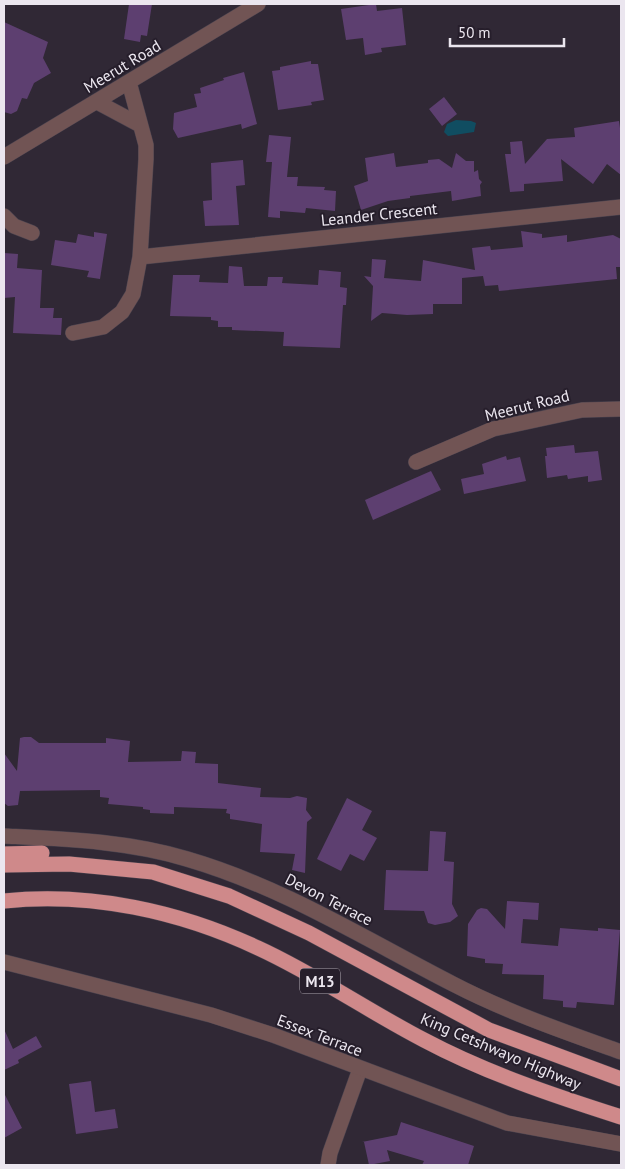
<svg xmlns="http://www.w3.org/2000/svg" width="625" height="1169" font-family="'PT Sans',sans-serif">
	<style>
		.water { fill: #104d61 }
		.building { fill: #5d3f70 }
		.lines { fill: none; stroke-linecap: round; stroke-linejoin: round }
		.minor-casing { stroke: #4a434f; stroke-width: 16 }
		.tertiary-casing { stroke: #4a434f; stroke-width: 16 }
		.motorway-casing { stroke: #4a434f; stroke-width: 16 }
		.minor { stroke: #715454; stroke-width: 15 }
		.tertiary { stroke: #715454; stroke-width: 15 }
		.motorway { stroke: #cf898a; stroke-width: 15 }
		.labels { text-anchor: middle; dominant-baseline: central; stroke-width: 4; stroke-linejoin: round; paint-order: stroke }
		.shield { fill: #261e2b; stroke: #b0aab4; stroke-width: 1 }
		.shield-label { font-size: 15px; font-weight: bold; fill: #ebe6ef }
		.street-label { font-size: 16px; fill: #ebe6ef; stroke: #261e2b }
	</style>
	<rect width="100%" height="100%" fill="#302835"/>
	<path class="water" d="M 456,120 L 471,121 L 476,123 L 474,132 L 448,136 L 444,132 L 447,124 Z"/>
	<path class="building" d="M 129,4 L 152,4 L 147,36 L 141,35 L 140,42 L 124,39 Z
		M 376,4 L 377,11 L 402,8 L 406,45 L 381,48 L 382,52 L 365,55 L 363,38 L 346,40 L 341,9 Z
		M 4,22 L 48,42 L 43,58 L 51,73 L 34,83 L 27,99 L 22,98 L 17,111 L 11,114 L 4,112 Z
		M 311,61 L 311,64 L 318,64 L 324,100 L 311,102 L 312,105 L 278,110 L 272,71 L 280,70 L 280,67 Z
		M 244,72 L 257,124 L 242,129 L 241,124 L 178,138 L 173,129 L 174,113 L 197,107 L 194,94 L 201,93 L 200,88 L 224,80 L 223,78 Z
		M 444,97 L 457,114 L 442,126 L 429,109 Z
		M 619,121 L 621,135 L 621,175 L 607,164 L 593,184 L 561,159 L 563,181 L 524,184 L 524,191 L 510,192 L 505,154 L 511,154 L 510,142 L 522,141 L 525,164 L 547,139 L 575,137 L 574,128 Z
		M 269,135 L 291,137 L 287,177 L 298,177 L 297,186 L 325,187 L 324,190 L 336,191 L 335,211 L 306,208 L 305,213 L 280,211 L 280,218 L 268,217 L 272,162 L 266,162 Z
		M 394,153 L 396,167 L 428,163 L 428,160 L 439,159 L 452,168 L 456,153 L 466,161 L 474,161 L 474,172 L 478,170 L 479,179 L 482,182 L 480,185 L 481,196 L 452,201 L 451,191 L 410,196 L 410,198 L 388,201 L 361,210 L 354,186 L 368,181 L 365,158 Z
		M 243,160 L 245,185 L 236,186 L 239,225 L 205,226 L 203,201 L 212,200 L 211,163 Z
		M 521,231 L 542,234 L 542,238 L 567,235 L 567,242 L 613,235 L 621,239 L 621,267 L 616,267 L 617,279 L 499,291 L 498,285 L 485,286 L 483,276 L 462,278 L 462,304 L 433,304 L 433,314 L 407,315 L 382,313 L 371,321 L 373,286 L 364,276 L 371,277 L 372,259 L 386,260 L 384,278 L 421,281 L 423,260 L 475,270 L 472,248 L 490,246 L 491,250 L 523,247 Z
		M 94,232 L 107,234 L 100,279 L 87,277 L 89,271 L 51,265 L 55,240 L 76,243 L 78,234 L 94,237 Z
		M 4,253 L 18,254 L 17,268 L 42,270 L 40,308 L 54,308 L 53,318 L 62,318 L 61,335 L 13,333 L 15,297 L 4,298 Z
		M 229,266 L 242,267 L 244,286 L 267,286 L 268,277 L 283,277 L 282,283 L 318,285 L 319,270 L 341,272 L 340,287 L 347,288 L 346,305 L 343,305 L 340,348 L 283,346 L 284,332 L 232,330 L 232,327 L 218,327 L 218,321 L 211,320 L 211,317 L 170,316 L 173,275 L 200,275 L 199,282 L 228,283 Z
		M 574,445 L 575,453 L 598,451 L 602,480 L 588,482 L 588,476 L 568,479 L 567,475 L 547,478 L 545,456 L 547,456 L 546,448 Z
		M 506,456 L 507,460 L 520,457 L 526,481 L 464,494 L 461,479 L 484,474 L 482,464 Z
		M 431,471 L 441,490 L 373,520 L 365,500 Z
		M 24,737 L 31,737 L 39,743 L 106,743 L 106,738 L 130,741 L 128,762 L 181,761 L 182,751 L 196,752 L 195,763 L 218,764 L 218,783 L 261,788 L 260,797 L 290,798 L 297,796 L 307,798 L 306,810 L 312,818 L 307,822 L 305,873 L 292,870 L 295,854 L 260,852 L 262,824 L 230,819 L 230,814 L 226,813 L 227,809 L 174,807 L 174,814 L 150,813 L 150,810 L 143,809 L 143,807 L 108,804 L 109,798 L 100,797 L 100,790 L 20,791 L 18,805 L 8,806 L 4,803 L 4,753 L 17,771 L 20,738 Z
		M 347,798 L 372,811 L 362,830 L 377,838 L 364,861 L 350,854 L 341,871 L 317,859 Z
		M 430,831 L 446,832 L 444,861 L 454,862 L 452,904 L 458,916 L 450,922 L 435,925 L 428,923 L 424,911 L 384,910 L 386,870 L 428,871 Z
		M 507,901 L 539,903 L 538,920 L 523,919 L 521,943 L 558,946 L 560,928 L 598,931 L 598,928 L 620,930 L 614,1005 L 577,1002 L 576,1008 L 563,1007 L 563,1001 L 543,999 L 544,975 L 502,974 L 503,964 L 485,963 L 485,959 L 467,956 L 468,924 L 477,910 L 481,908 L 487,909 L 505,929 Z
		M 4,1029 L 13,1049 L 36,1036 L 42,1047 L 18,1060 L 19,1063 L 4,1070 Z
		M 91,1081 L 95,1112 L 115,1109 L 118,1128 L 76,1134 L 69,1084 Z
		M 4,1093 L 22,1128 L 4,1138 Z
		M 401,1122 L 474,1146 L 468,1165 L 422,1165 L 424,1161 L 387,1150 L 390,1161 L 369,1165 L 364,1142 L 362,1142 L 397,1135 Z"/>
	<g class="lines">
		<g class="minor-casing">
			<path id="minor" d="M 97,102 L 140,125
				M 4,157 L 258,4
				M 4,216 L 14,226 L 32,233
				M 140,257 L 621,207
				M 73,333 L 103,327 L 122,312 L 133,294 L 140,257 L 146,159 L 146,145 L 129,82
				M 416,462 L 493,429 L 582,410 L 621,409
				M 328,1165 L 330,1153 L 360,1069"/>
		</g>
		<g class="tertiary-casing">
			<path id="tertiary" d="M 4,836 C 65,839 128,841 187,859 C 283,887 365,939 453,984 C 507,1012 565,1032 621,1052
				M 4,962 L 211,1015 L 273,1035 L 507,1123 L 621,1144"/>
		</g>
		<g class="motorway-casing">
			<path id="motorway" d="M 4,854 L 42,853
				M 4,865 L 69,864 L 153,872 L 229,896 L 309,933 L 489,1030 L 621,1079
				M 4,901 C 91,892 179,911 258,948 C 315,974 368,1011 424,1040 C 486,1073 555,1096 621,1117"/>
		</g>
		<use href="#minor" class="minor"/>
		<use href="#tertiary" class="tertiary"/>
		<use href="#motorway" class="motorway"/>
	</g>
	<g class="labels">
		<rect class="shield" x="300" y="968.5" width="40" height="25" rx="4"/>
		<g class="shield-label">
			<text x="320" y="981">M13</text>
		</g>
		<g class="street-label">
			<text transform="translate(122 66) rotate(-31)">Meerut Road</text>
			<text transform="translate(379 214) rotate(-6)">Leander Crescent</text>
			<text transform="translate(527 405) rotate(-14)">Meerut Road</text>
			<text transform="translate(329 899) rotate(27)">Devon Terrace</text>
			<text transform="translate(320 1035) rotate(21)">Essex Terrace</text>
			<text transform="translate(501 1051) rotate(23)">King Cetshwayo Highway</text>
		</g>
	</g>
	<rect width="625" height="1169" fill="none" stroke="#ebe6ef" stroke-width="10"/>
	<path d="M450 38v8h114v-8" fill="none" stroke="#ebe6ef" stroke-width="2.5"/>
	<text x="458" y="38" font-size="15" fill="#ebe6ef" stroke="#261e2b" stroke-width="4" paint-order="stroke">50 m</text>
</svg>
